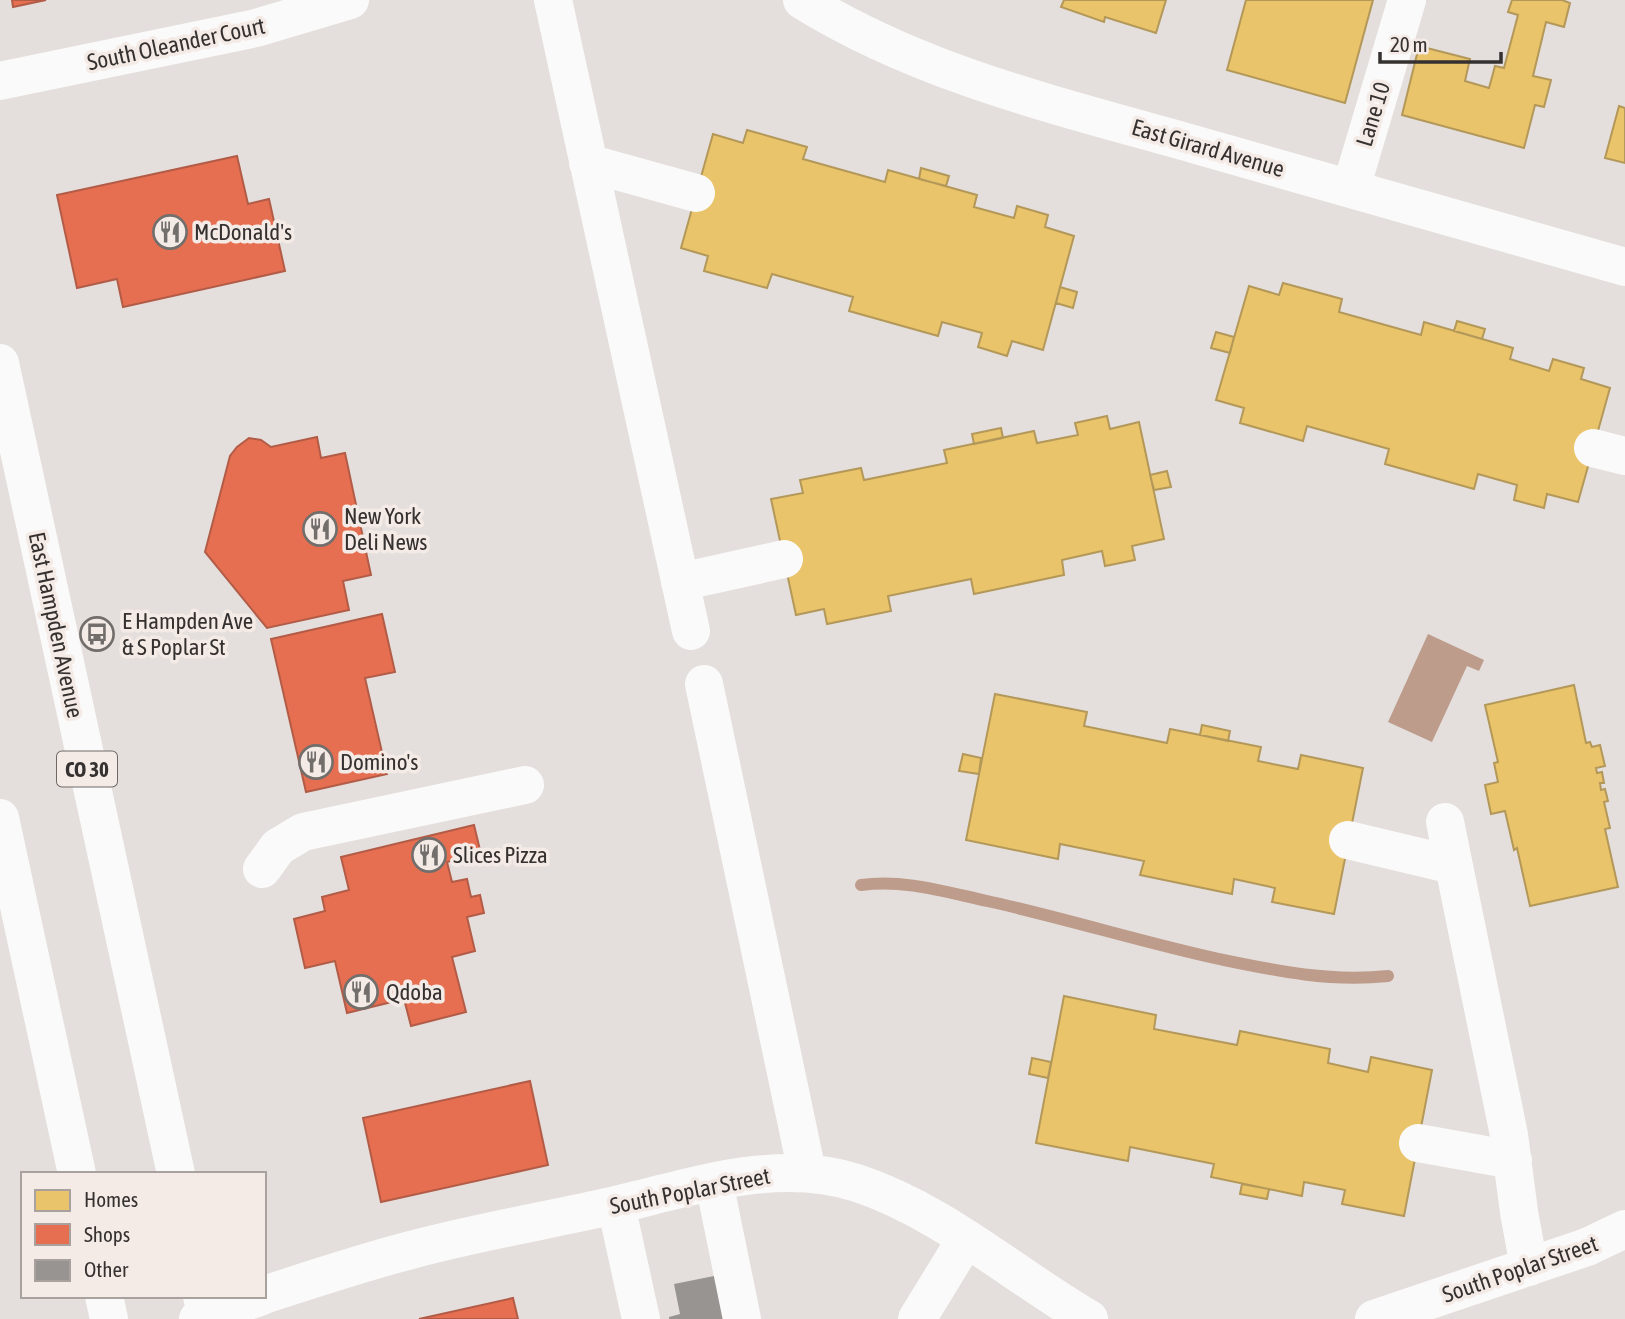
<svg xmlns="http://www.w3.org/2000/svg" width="1625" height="1319" font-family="'Asap Condensed',sans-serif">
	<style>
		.water { fill: #be9c8b }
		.homes { fill: #e9c46a; stroke: #b39859; stroke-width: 2 }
		.shops { fill: #e76f51; stroke: #b25c47; stroke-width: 2 }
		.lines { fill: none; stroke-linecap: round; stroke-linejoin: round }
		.stream { stroke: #be9c8b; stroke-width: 12 }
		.building { fill: #989492 }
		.minor { stroke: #fbfafa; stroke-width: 38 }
		.major { stroke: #fbfafa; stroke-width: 38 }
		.labels { text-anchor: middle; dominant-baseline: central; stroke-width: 7; stroke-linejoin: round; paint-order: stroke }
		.shield { fill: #f4ebe6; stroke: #6e6967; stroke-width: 2 }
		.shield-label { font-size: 21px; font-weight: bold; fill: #353130 }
		.street-label { font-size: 23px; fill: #353130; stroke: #f4ebe6 }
		.poi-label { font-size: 23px; fill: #353130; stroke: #f4ebe6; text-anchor: start }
	</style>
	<rect width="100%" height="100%" fill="#e4dfdc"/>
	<path class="water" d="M 1428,634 L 1484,660 L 1479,671 L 1467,666 L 1432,742 L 1388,722 Z"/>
	<path class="homes" d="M 1064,0 L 1166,0 L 1156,33 L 1105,17 L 1104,22 L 1061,7 Z
		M 1246,0 L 1373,0 L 1345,103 L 1227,70 Z
		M 1512,0 L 1562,0 L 1570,3 L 1564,27 L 1546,22 L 1533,76 L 1551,80 L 1544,107 L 1535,105 L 1524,148 L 1402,115 L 1419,46 L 1470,59 L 1465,81 L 1489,88 L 1495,66 L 1504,68 L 1518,15 L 1508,12 Z
		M 1619,106 L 1625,108 L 1625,163 L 1605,158 Z
		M 747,130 L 807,147 L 803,159 L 885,182 L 888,170 L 977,195 L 974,207 L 1014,218 L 1017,206 L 1048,215 L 1045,227 L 1074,236 L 1043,350 L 1012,341 L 1007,356 L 978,347 L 982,333 L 942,322 L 938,336 L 849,311 L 853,297 L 772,274 L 767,288 L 704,271 L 708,256 L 681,248 L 713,134 L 743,143 Z
		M 921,168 L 949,176 L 946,186 L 919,179 Z
		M 1283,283 L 1342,299 L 1339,312 L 1421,335 L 1424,322 L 1513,348 L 1510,359 L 1549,371 L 1553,359 L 1584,368 L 1581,379 L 1610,388 L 1578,502 L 1547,494 L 1544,508 L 1514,500 L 1517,485 L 1478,474 L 1474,489 L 1385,464 L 1389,449 L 1307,426 L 1303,441 L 1240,423 L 1244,408 L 1216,400 L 1249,286 L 1279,295 Z
		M 1060,287 L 1077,292 L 1073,308 L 1056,303 Z
		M 1457,321 L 1485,329 L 1482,339 L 1454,331 Z
		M 1216,332 L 1234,337 L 1230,353 L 1211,348 Z
		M 1107,416 L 1110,429 L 1139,422 L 1164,539 L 1132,546 L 1135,560 L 1105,566 L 1102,551 L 1062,560 L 1064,575 L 974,594 L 971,579 L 888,596 L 891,611 L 827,624 L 824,609 L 796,615 L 771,499 L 803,493 L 800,480 L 861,468 L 864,480 L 947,463 L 944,450 L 1034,431 L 1037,443 L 1078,435 L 1075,423 Z
		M 1001,428 L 1003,438 L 974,444 L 972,434 Z
		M 1167,471 L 1171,487 L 1154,490 L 1150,475 Z
		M 1574,685 L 1586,743 L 1590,742 L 1592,747 L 1600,745 L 1605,766 L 1596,768 L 1597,773 L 1602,772 L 1604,783 L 1600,783 L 1601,790 L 1605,789 L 1608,801 L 1604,802 L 1610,828 L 1605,829 L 1618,887 L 1530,906 L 1517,848 L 1514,850 L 1505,811 L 1491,814 L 1485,785 L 1498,782 L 1494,763 L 1498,762 L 1485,705 Z
		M 995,694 L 1087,712 L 1084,726 L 1167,743 L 1170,729 L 1261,747 L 1258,761 L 1298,769 L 1301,755 L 1363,768 L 1334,914 L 1272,902 L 1275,888 L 1234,879 L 1232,894 L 1140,875 L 1144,861 L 1060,844 L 1058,859 L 966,840 Z
		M 1202,725 L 1230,731 L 1228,741 L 1200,735 Z
		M 963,754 L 981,758 L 979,774 L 959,771 Z
		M 1064,996 L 1156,1015 L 1154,1029 L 1237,1045 L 1240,1031 L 1330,1049 L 1328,1063 L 1368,1072 L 1371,1057 L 1432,1070 L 1404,1216 L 1342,1204 L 1345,1190 L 1304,1182 L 1302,1196 L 1211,1177 L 1214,1164 L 1130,1147 L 1128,1161 L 1036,1143 Z
		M 1032,1058 L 1051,1062 L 1048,1078 L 1029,1074 Z
		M 1242,1184 L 1269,1189 L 1267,1199 L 1240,1194 Z"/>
	<path class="shops" d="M 12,0 L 46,0 L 13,7 Z
		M 237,156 L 248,204 L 269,199 L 285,271 L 123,307 L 117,279 L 77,288 L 57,195 Z
		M 317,437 L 321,458 L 345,453 L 371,575 L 343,581 L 349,610 L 267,628 L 205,552 L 230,456 L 237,447 L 249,438 L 261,440 L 271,447 Z
		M 382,614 L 395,672 L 365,678 L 387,774 L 306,792 L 271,639 Z
		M 474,825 L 481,854 L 447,862 L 452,882 L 467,879 L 471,897 L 480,895 L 484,913 L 467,917 L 475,951 L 452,957 L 466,1012 L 411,1026 L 404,999 L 347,1013 L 335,961 L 305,968 L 294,919 L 325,911 L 322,897 L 349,890 L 341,857 Z
		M 530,1081 L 548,1165 L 381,1202 L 363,1118 Z
		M 513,1298 L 518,1319 L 419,1319 Z"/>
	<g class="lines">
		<path class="stream" d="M 861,885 C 904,879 945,892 987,901 C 1065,918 1141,942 1219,959 C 1277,971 1328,982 1388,976"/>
	</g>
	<path class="building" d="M 719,1275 L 728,1319 L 669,1319 L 669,1317 L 680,1314 L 674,1284 Z"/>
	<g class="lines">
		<path class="minor" d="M 553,0 L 691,631
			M 802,0 C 921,74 1059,106 1193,144 C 1337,184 1481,225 1625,267
			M 0,81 L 256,28 L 350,0
			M 588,163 L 696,193
			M 1351,188 L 1407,0
			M 1593,448 L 1625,456
			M 680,582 L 784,559
			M 704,684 L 807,1172
			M 1445,822 L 1509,1135 L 1519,1212 L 1529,1267
			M 1348,840 L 1453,865
			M 262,869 L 278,847 L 303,832 L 525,785
			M 1418,1143 L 1513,1160
			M 714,1182 L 742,1319
			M 616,1205 L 641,1319
			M 264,1295 C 313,1279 361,1263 411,1250 C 474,1233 538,1222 602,1208 C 685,1190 773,1156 857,1183 C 942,1211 1012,1274 1089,1319
			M 198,1319 L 262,1296
			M 917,1319 L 966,1239
			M 1374,1319 L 1587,1247 L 1625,1229"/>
		<path class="major" d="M 0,363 L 176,1174
			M 0,818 L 77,1174
			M 104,1296 L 109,1319
			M 202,1296 L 207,1319"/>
	</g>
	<defs>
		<g id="restaurant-ring" transform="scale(1.75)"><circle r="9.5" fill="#f4ebe6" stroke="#726e6c" stroke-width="1.5"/><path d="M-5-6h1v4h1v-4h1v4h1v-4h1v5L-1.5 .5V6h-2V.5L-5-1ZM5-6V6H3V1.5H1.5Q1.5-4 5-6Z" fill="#726e6c"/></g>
		<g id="bus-ring" transform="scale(1.75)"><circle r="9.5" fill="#f4ebe6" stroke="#726e6c" stroke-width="1.5"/><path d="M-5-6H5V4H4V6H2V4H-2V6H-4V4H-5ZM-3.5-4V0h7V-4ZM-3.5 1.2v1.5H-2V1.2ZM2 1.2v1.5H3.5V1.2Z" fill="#726e6c"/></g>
	</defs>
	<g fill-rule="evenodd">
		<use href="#restaurant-ring" x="170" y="232"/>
		<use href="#restaurant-ring" x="320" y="529"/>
		<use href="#bus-ring" x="97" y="634"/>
		<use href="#restaurant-ring" x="316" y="762"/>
		<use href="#restaurant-ring" x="429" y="855"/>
		<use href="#restaurant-ring" x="361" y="992"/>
	</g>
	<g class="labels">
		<rect class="shield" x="57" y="751.5" width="60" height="35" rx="5"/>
		<g class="shield-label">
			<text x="87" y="769">CO 30</text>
		</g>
		<g class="street-label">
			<text transform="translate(176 44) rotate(-12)">South Oleander Court</text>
			<text transform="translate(1373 114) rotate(-73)">Lane 10</text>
			<text transform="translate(1208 148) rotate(16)">East Girard Avenue</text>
			<text transform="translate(56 625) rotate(78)">East Hampden Avenue</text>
			<text transform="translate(690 1191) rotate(-11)">South Poplar Street</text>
			<text transform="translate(1520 1269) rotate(-19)">South Poplar Street</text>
		</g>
		<g class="poi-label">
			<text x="194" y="232">McDonald's</text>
			<text x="344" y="516">New York<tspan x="344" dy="26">Deli News</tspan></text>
			<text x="122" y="621">E Hampden Ave<tspan x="122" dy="26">&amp; S Poplar St</tspan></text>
			<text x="340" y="762">Domino's</text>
			<text x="453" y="855">Slices Pizza</text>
			<text x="386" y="992">Qdoba</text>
		</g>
	</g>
	<rect x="21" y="1172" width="245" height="126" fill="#f4ebe6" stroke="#a8a19d" stroke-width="2"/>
	<rect x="35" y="1190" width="35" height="21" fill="#e9c46a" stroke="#a8a19d" stroke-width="2"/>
	<text x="84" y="1207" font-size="21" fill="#353130">Homes</text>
	<rect x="35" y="1224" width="35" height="21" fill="#e76f51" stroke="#a8a19d" stroke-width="2"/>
	<text x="84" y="1242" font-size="21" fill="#353130">Shops</text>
	<rect x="35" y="1260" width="35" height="21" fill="#989492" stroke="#a8a19d" stroke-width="2"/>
	<text x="84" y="1277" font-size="21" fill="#353130">Other</text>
	<path d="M1380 52v10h121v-10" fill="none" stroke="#353130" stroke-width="3.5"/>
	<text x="1390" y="52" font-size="21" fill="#353130" stroke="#f4ebe6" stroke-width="5" paint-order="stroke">20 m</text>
</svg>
